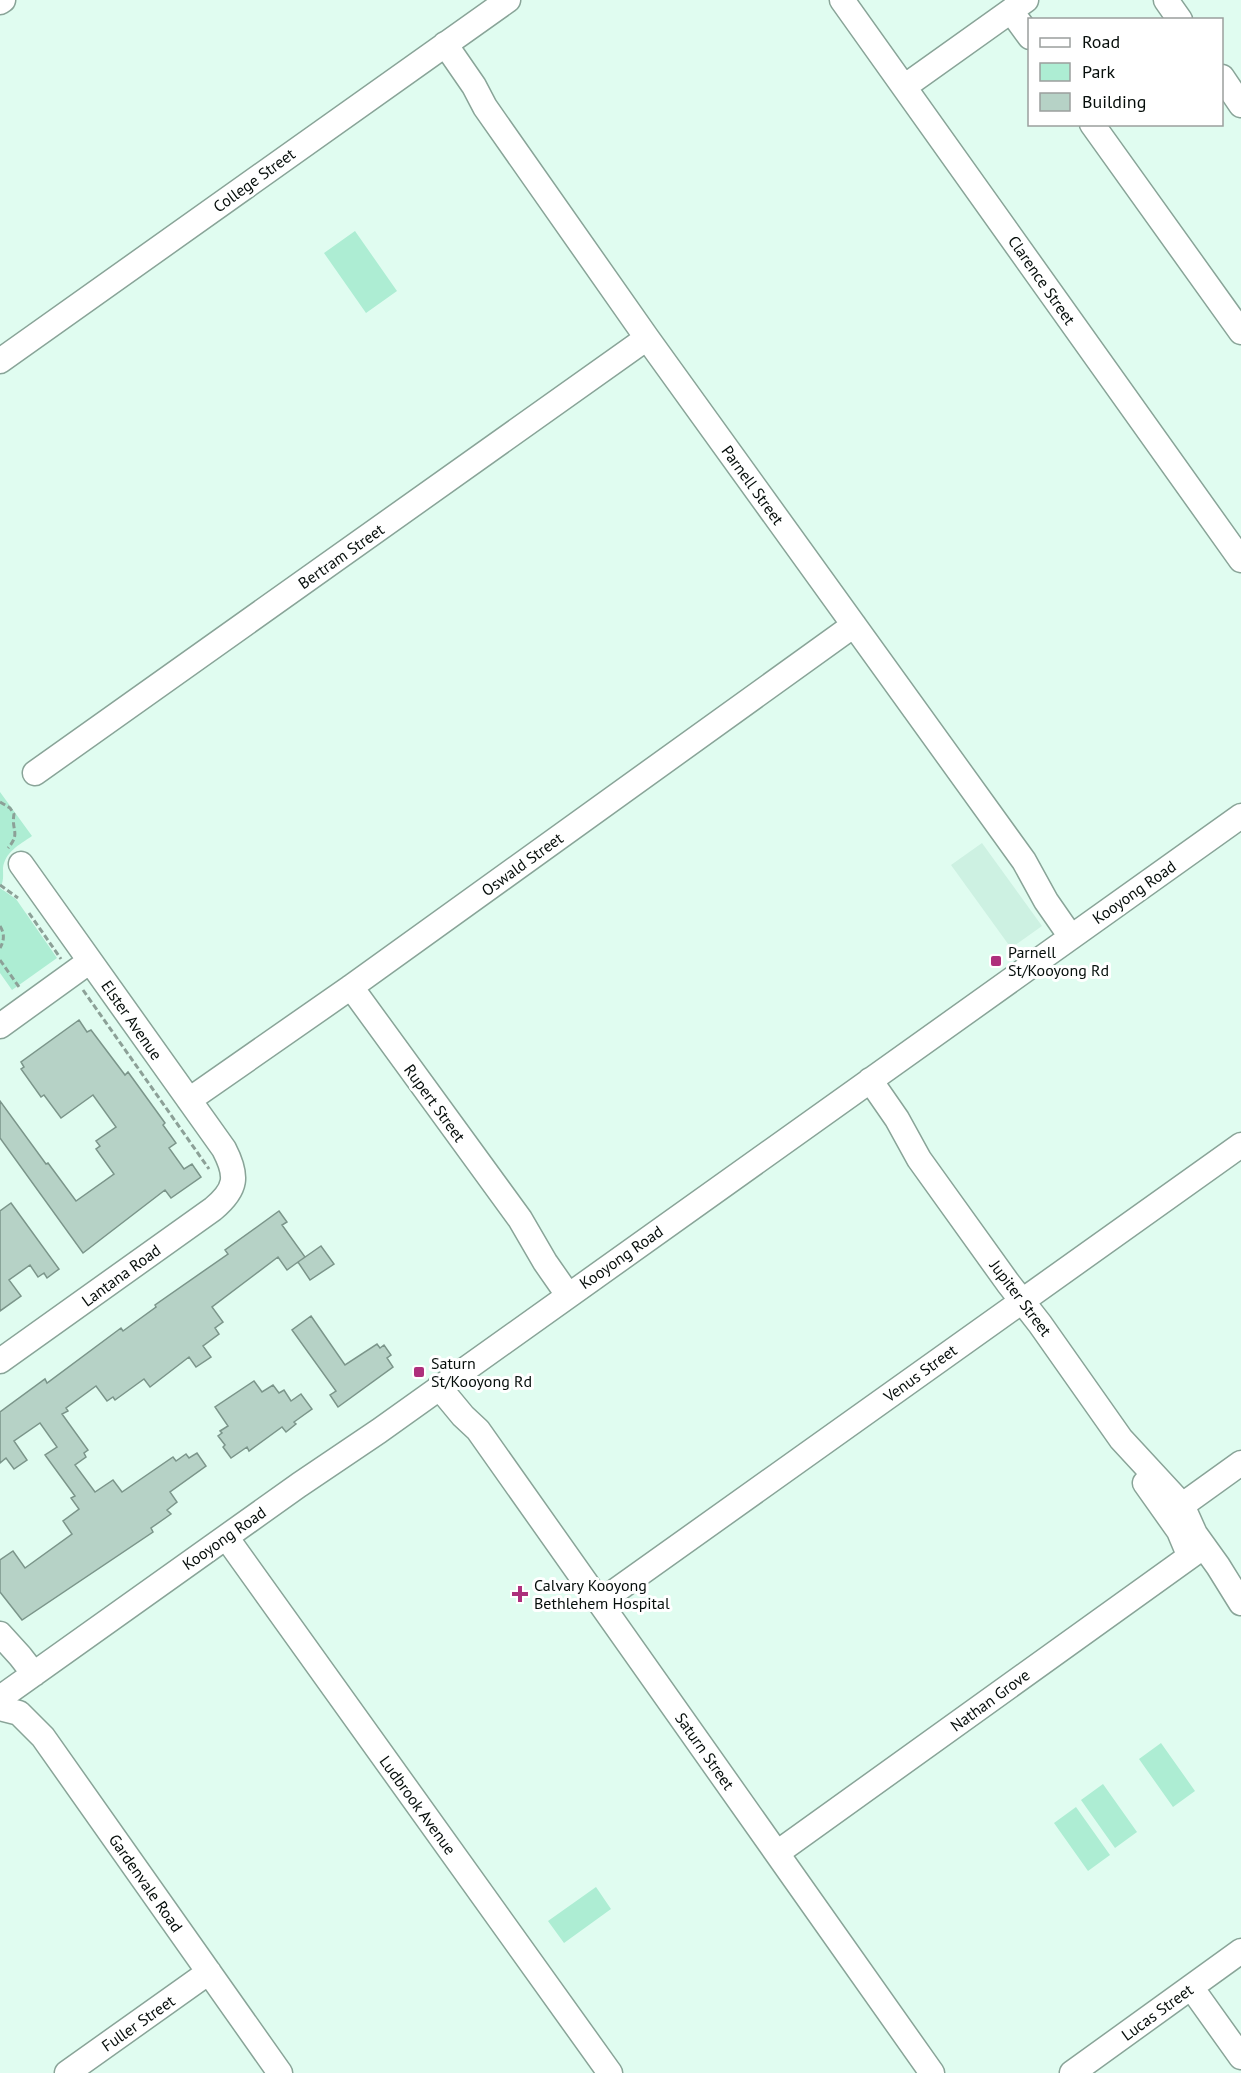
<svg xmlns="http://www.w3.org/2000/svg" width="1241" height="2073" font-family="'PT Sans',sans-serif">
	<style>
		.built { fill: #cdf1e2 }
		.green { fill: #adedd3 }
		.building { fill: #b6d2c6; stroke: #7b958a; stroke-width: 1.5 }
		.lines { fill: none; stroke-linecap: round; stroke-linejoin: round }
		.minor-casing { stroke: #89a498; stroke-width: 27 }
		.path { stroke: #8ca097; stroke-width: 3; stroke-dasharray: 6 3; stroke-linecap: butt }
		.minor { stroke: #fff; stroke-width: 24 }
		.poi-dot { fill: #ae2f7c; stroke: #fff; stroke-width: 2 }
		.labels { text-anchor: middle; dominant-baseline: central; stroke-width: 6; stroke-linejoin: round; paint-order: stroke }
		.street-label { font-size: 16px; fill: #060e0b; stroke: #fff }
		.poi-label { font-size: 16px; fill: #060e0b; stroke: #fff; text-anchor: start }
	</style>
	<rect width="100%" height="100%" fill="#e0fcf0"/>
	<path class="built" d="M 982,843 L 1042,926 L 1011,948 L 951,865 Z"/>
	<path class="green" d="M 355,231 L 397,291 L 366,313 L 324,253 Z
		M 0,792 L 32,836 C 19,845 5,852 3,868 C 3,876 4,881 0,888 L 16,899 L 57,958 L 12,990 L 0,973 Z
		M 1161,1743 L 1195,1791 L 1173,1807 L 1139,1759 Z
		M 1103,1784 L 1137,1832 L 1115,1848 L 1081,1800 Z
		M 1076,1807 L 1110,1855 L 1088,1871 L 1054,1823 Z
		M 596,1887 L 611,1909 L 564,1943 L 548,1921 Z"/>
	<path class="building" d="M 79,1020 L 87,1032 L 91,1030 L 125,1075 L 128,1072 L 165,1123 L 163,1125 L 176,1143 L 169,1148 L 184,1169 L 192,1164 L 201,1177 L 171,1198 L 165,1190 L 83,1253 L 0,1138 L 0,1101 L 46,1164 L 48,1163 L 76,1201 L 114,1174 L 96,1149 L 100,1146 L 96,1141 L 116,1127 L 93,1095 L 61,1118 L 44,1095 L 41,1097 L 21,1069 L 24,1067 L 21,1062 Z
		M 11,1203 L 59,1269 L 47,1278 L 44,1273 L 38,1277 L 30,1265 L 9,1280 L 21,1296 L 0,1311 L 0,1211 Z
		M 279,1211 L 287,1222 L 282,1225 L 305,1257 L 298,1262 L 321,1246 L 334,1264 L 310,1280 L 298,1262 L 287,1270 L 278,1257 L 212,1307 L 223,1322 L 215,1328 L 219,1334 L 203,1346 L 211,1357 L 196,1367 L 189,1357 L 150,1387 L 144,1379 L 115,1400 L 113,1397 L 107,1401 L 96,1386 L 66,1408 L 68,1411 L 62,1414 L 88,1450 L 84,1453 L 86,1457 L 75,1465 L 95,1492 L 113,1480 L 122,1492 L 173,1457 L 176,1461 L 186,1454 L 189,1458 L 197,1453 L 206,1466 L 170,1492 L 177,1502 L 167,1510 L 171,1514 L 151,1528 L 153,1532 L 22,1620 L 0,1592 L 0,1560 L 13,1551 L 25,1568 L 72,1534 L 63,1521 L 79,1509 L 71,1498 L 75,1496 L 45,1455 L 57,1447 L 40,1423 L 14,1441 L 27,1460 L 14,1469 L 6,1458 L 0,1463 L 0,1412 L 45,1379 L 47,1383 L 121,1328 L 123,1331 L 156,1307 L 155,1305 L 228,1254 L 225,1250 Z
		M 311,1316 L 345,1365 L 377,1344 L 380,1348 L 384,1345 L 391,1355 L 387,1358 L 393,1367 L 338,1407 L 330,1395 L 336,1391 L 292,1330 Z
		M 254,1381 L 262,1392 L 273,1385 L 279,1393 L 284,1390 L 291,1401 L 301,1394 L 312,1409 L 294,1422 L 296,1424 L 286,1432 L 282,1427 L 249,1451 L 247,1447 L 231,1458 L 223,1447 L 225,1445 L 218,1436 L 222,1433 L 220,1431 L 228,1426 L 215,1407 Z"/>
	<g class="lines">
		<g class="minor-casing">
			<path id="minor" d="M 842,0 L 1241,560
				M 1166,0 L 1180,20
				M 0,2 L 3,0
				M 1011,11 L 1030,37
				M 445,44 L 474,86 L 485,107 L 647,338 L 1024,861 L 1046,901 L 1071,937
				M 1222,77 L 1241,105
				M 904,87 L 1026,0
				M 1092,124 L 1241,332
				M 0,361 L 508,0
				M 35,773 L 647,338
				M 351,987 L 520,1219 L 545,1262 L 568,1295
				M 0,1026 L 90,961
				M 870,1080 L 897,1119 L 919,1159 L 1008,1283 L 1040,1324 L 1121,1439 L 1182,1505 L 1195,1534 L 1218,1566 L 1241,1603
				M 189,1100 L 351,987 L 854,625
				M 0,1361 L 213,1209 C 237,1189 238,1176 224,1149 L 21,864
				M 439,1387 L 463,1416 L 478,1430 L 932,2073
				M 1145,1483 L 1179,1531 L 1187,1550
				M 1170,1514 L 1241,1463
				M 226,1537 L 610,2073
				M 600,1602 L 1241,1145
				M 0,1634 L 20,1656 L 34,1674
				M 0,1698 L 299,1485 L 379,1431 L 1241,816
				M 0,1708 L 19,1713 L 43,1737 L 280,2073
				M 777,1853 L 1203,1547
				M 1191,1987 L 1241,2057
				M 67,2073 L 209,1972
				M 1072,2073 L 1241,1951"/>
		</g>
		<path class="path" d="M 0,802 L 10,808 L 14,814 C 11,831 21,833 8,848
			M 0,885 L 18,898
			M 29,913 L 61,959
			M 0,926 C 5,934 4,941 0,948
			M 0,960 L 19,987
			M 83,990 L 209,1169"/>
		<use href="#minor" class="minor"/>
	</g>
	<g class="poi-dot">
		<rect x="990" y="955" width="12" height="12" rx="3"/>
		<rect x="413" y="1366" width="12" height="12" rx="3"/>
		<path d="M517 1585h6v6h6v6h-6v6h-6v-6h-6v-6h6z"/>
	</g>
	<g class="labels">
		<g class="street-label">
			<text transform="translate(254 180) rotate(-36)">College Street</text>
			<text transform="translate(1042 280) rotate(55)">Clarence Street</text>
			<text transform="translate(753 485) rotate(54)">Parnell Street</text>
			<text transform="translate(341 556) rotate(-35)">Bertram Street</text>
			<text transform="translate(522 864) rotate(-36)">Oswald Street</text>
			<text transform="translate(1134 892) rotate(-35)">Kooyong Road</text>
			<text transform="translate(132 1020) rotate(55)">Elster Avenue</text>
			<text transform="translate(435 1103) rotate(54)">Rupert Street</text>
			<text transform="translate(621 1257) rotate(-35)">Kooyong Road</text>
			<text transform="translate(121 1275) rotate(-36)">Lantana Road</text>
			<text transform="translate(1021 1298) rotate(53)">Jupiter Street</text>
			<text transform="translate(920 1373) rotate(-36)">Venus Street</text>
			<text transform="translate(224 1538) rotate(-35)">Kooyong Road</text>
			<text transform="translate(990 1700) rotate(-36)">Nathan Grove</text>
			<text transform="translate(705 1751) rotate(55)">Saturn Street</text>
			<text transform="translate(418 1805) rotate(54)">Ludbrook Avenue</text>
			<text transform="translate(146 1883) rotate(55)">Gardenvale Road</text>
			<text transform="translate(1157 2012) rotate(-36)">Lucas Street</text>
			<text transform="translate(138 2023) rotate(-35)">Fuller Street</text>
		</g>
		<g class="poi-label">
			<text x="1008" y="952">Parnell<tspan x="1008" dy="18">St/Kooyong Rd</tspan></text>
			<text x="431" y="1363">Saturn<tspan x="431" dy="18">St/Kooyong Rd</tspan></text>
			<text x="534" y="1585">Calvary Kooyong<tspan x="534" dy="18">Bethlehem Hospital</tspan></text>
		</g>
	</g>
	<rect x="1028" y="18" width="195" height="108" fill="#ffffff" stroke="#9b9f9d" stroke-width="1.5"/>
	<rect x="1040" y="38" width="30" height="9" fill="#ffffff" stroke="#9b9f9d" stroke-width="1.5"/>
	<text x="1082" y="48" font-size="18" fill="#060e0b">Road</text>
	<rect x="1040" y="63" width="30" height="18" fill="#adedd3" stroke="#9b9f9d" stroke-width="1.5"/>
	<text x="1082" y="78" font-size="18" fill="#060e0b">Park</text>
	<rect x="1040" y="93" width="30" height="18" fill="#b6d2c6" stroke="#9b9f9d" stroke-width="1.5"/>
	<text x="1082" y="108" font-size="18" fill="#060e0b">Building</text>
</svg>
